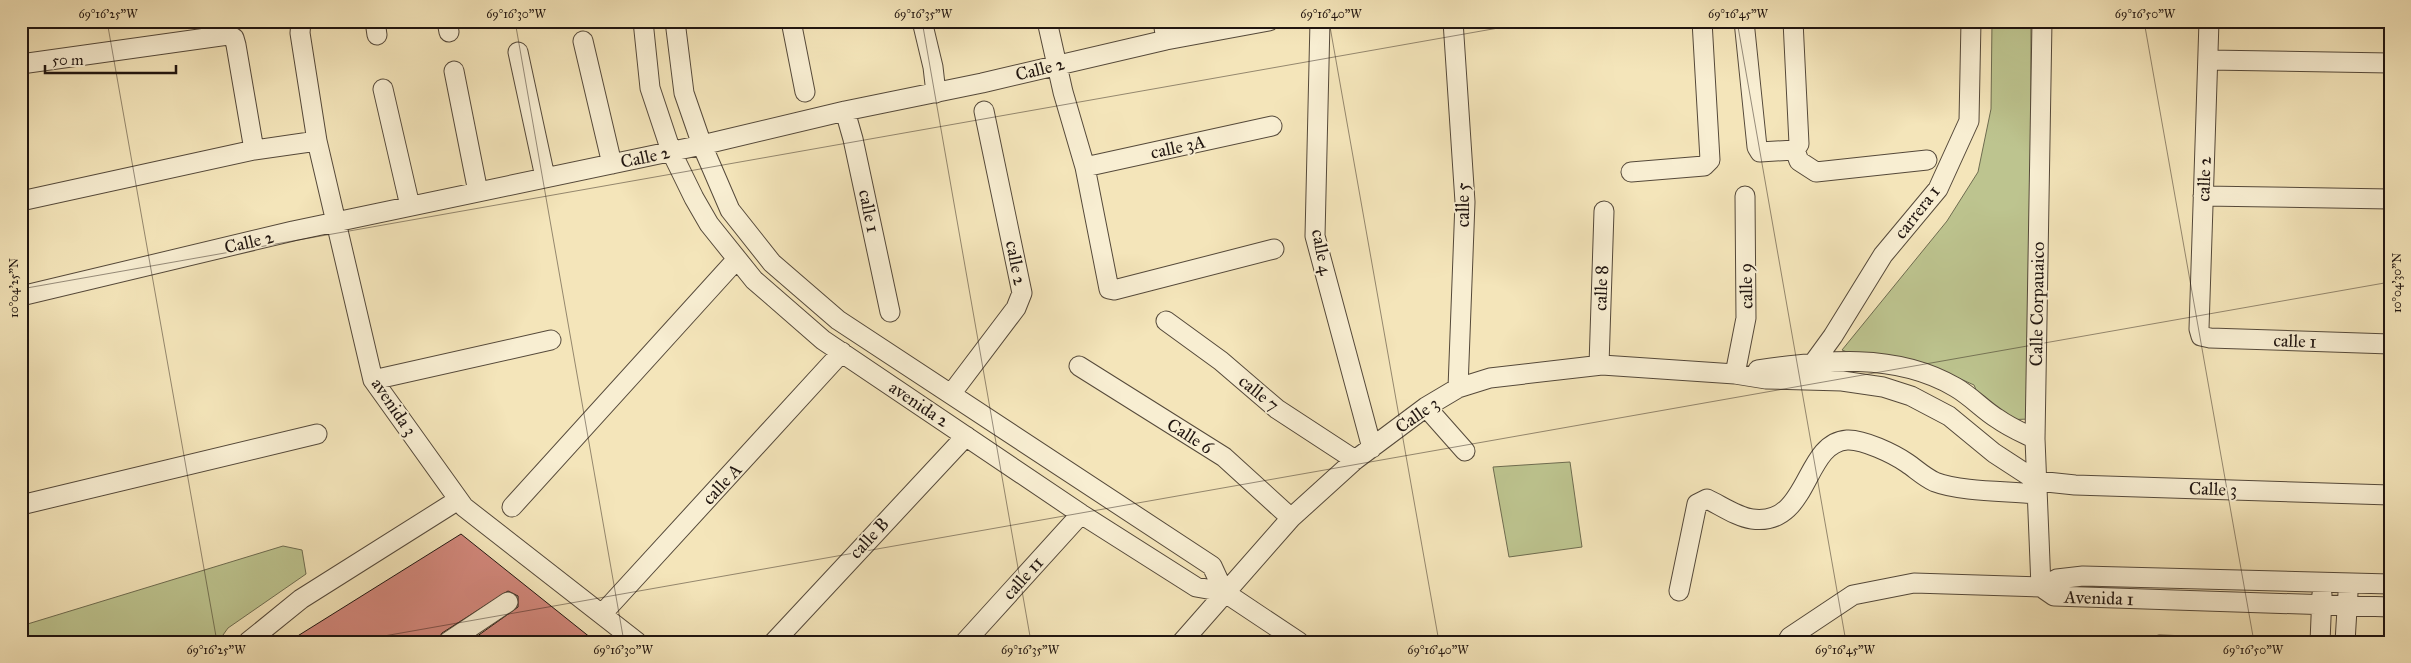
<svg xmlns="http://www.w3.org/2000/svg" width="2411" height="663" font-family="'IM FELL Great Primer',serif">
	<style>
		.green { fill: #bdc48f; stroke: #6e6c50 }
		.building { fill: #d2877b; stroke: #201510 }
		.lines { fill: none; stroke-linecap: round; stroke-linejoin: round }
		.service-casing { stroke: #55493a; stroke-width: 11 }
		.minor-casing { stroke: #55493a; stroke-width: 21 }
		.service { stroke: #f8eed2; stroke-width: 9 }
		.minor { stroke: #f8eed2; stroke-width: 19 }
		.ticks { fill: none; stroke: #201510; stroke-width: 1; stroke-opacity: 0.45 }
		.labels { text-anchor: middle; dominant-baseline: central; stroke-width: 4; stroke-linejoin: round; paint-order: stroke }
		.street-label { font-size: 18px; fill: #201510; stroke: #f8eed2 }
		.neatline { fill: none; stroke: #201510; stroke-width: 2 }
		.ticks-label { font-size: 12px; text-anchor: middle; fill: #201510 }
	</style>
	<rect width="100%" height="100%" fill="#f4e5ba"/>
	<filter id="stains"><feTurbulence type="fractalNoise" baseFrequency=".004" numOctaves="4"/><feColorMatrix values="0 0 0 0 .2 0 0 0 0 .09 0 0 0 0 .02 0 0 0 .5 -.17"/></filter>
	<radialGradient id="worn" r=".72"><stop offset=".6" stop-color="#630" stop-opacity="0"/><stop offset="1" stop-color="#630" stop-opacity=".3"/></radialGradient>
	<path class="green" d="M 1992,21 L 2031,21 L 2030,419 L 2002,420 L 1980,399 L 1974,385 L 1954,376 L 1857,356 L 1842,350 L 1947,221 L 1978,172 L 1991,109 Z
		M 1570,462 L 1582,547 L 1509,557 L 1493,467 Z
		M 283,546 L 302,550 L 306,574 L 228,628 L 218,642 L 21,642 L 21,626 Z"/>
	<path class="building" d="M 461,534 L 596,642 L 469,642 L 518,607 L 518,596 L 508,591 L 442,633 L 437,642 L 288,642 Z"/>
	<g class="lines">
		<g class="service-casing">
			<path id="service" d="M 2159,642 L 2159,640 L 2220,642"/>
		</g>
		<g class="minor-casing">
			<path id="minor" d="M 301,21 L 300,33 L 317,141 L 373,380 L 464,507 L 637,642
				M 375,21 L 377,35
				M 447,21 L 449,32
				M 643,21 L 650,88 L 671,151 L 694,198 L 709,224 L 754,280 L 823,340 L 1081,514 L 1196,587 L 1224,592
				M 675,21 L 684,93 L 702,145 L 730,210 L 772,263 L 838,320 L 1212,566 L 1224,592 L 1299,642
				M 791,21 L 805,92
				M 922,21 L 933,67 L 936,93
				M 1047,21 L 1063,92 L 1085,167 L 1109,289 L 1114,290 L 1274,249
				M 1163,21 L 1166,40
				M 1320,21 L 1315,236 L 1372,448
				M 1453,21 L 1465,202 L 1458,388
				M 1744,21 L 1757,147 L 1760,152 L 1795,150 L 1799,144 L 1793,21
				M 2209,21 L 2199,329 L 2201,336 L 2210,338 L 2390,344
				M 583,41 L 612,164
				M 518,52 L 545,177
				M 2208,60 L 2390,63
				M 21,64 L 228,35 L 234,38 L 236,45 L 254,150
				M 454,71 L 478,192
				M 383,89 L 410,206
				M 845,111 L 853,139 L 890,312
				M 1795,150 L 1799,161 L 1816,172 L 1927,160
				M 1085,167 L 1272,126
				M 1631,172 L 1704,166 L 1710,160 L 1702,21
				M 2203,196 L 2390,199
				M 21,201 L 254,150 L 317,141
				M 21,296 L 293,231 L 702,145 L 845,111 L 982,83 L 1166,40 L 1269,21
				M 1166,321 L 1221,361 L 1277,409 L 1355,460
				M 1599,365 L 1604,211
				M 1079,366 L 1224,457 L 1291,518
				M 1758,370 C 1824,360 1895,352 1955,387 C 1971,396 1983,410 1998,419 C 2009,427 2023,433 2035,439
				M 1735,374 L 1746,318 L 1745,196
				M 373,380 L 551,340
				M 1801,380 L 1833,336 L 1883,255 L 1938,189 L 1969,121 L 1971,21
				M 951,394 L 1016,308 L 1022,293 L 984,111
				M 1426,407 L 1465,451
				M 21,505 L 317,434
				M 512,507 L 737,259
				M 2041,587 L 2035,439 L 2042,21
				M 2041,587 L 2054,596 L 2390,607
				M 2041,587 L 2057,579 L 2083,576 L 2390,584
				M 1679,591 L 1697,504 L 1707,499 C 1720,505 1737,517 1752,519 C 1810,527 1803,443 1847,440 C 1863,439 1894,454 1907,463 C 1916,469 1924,477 1935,482 C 1961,492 2008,491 2036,494
				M 602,614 L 842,352
				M 248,642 L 301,599 L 458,500
				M 448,642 L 508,602
				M 774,642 L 966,436
				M 965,642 L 1081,514
				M 1182,642 L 1291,518 L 1355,460 L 1426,407 L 1458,388 L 1490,378 L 1602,365 L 1735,374 L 1766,379 L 1842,381 L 1883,387 L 1911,396 L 1949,416 L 1994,453 L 2037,481 L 2075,485 L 2390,495
				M 1787,642 L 1790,637 L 1853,595 L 1914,583 L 2041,587
				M 2320,642 L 2322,594
				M 2345,642 L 2348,593"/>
		</g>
		<use href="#service" class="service"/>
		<use href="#minor" class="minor"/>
	</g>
	<path class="ticks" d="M 107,21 L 217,642M 515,21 L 624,642M 922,21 L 1031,642M 1329,21 L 1439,642M 1737,21 L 1846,642M 2144,21 L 2254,642M 21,289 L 1538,21M 350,642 L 2390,282"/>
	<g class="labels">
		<g class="street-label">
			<text transform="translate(1040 69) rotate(-14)">Calle 2</text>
			<text transform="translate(1178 147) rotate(-12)">calle 3A</text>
			<text transform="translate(645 157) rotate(-12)">Calle 2</text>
			<text transform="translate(2204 179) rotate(-88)">calle 2</text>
			<text transform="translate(1463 205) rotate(-90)">calle 5</text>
			<text transform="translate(869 211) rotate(78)">calle 1</text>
			<text transform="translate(1917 212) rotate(-52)">carrera 1</text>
			<text transform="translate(249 242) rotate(-13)">Calle 2</text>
			<text transform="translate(1322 252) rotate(79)">calle 4</text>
			<text transform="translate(1016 263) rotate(79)">calle 2</text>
			<text transform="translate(1746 286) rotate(-91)">calle 9</text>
			<text transform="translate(1601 288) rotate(-88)">calle 8</text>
			<text transform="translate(2037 304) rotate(-89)">Calle Corpauaico</text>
			<text transform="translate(2295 341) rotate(2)">calle 1</text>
			<text transform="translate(1259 393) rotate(39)">calle 7</text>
			<text transform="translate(919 404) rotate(34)">avenida 2</text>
			<text transform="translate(394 407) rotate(56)">avenida 3</text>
			<text transform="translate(1417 415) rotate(-35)">Calle 3</text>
			<text transform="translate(1190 436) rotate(32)">Calle 6</text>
			<text transform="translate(722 484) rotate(-47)">calle A</text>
			<text transform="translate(2213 489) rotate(2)">Calle 3</text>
			<text transform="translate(869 538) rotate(-47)">calle B</text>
			<text transform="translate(1023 578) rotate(-48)">calle 11</text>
			<text transform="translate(2099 598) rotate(2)">Avenida 1</text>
		</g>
	</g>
	<rect width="2411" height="663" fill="none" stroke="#f4e5ba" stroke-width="55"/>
	<path d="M45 65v8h131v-8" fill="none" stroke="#201510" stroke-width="2.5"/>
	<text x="52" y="65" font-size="15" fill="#201510" stroke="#f8eed2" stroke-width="4" paint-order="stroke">50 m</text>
	<rect x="28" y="28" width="2356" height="608" class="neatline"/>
	<g class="ticks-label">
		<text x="108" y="18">69°16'25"W</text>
		<text x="516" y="18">69°16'30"W</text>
		<text x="923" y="18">69°16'35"W</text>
		<text x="1331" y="18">69°16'40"W</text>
		<text x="1738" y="18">69°16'45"W</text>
		<text x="2145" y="18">69°16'50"W</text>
		<text transform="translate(2397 283) rotate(-90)" y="4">10°04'30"N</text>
		<text transform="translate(14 288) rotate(-90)" y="4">10°04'25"N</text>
		<text x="216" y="654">69°16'25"W</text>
		<text x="623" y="654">69°16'30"W</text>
		<text x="1030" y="654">69°16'35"W</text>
		<text x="1438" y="654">69°16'40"W</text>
		<text x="1845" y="654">69°16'45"W</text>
		<text x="2253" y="654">69°16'50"W</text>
	</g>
	<rect width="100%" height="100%" filter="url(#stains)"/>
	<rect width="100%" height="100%" fill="url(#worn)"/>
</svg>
